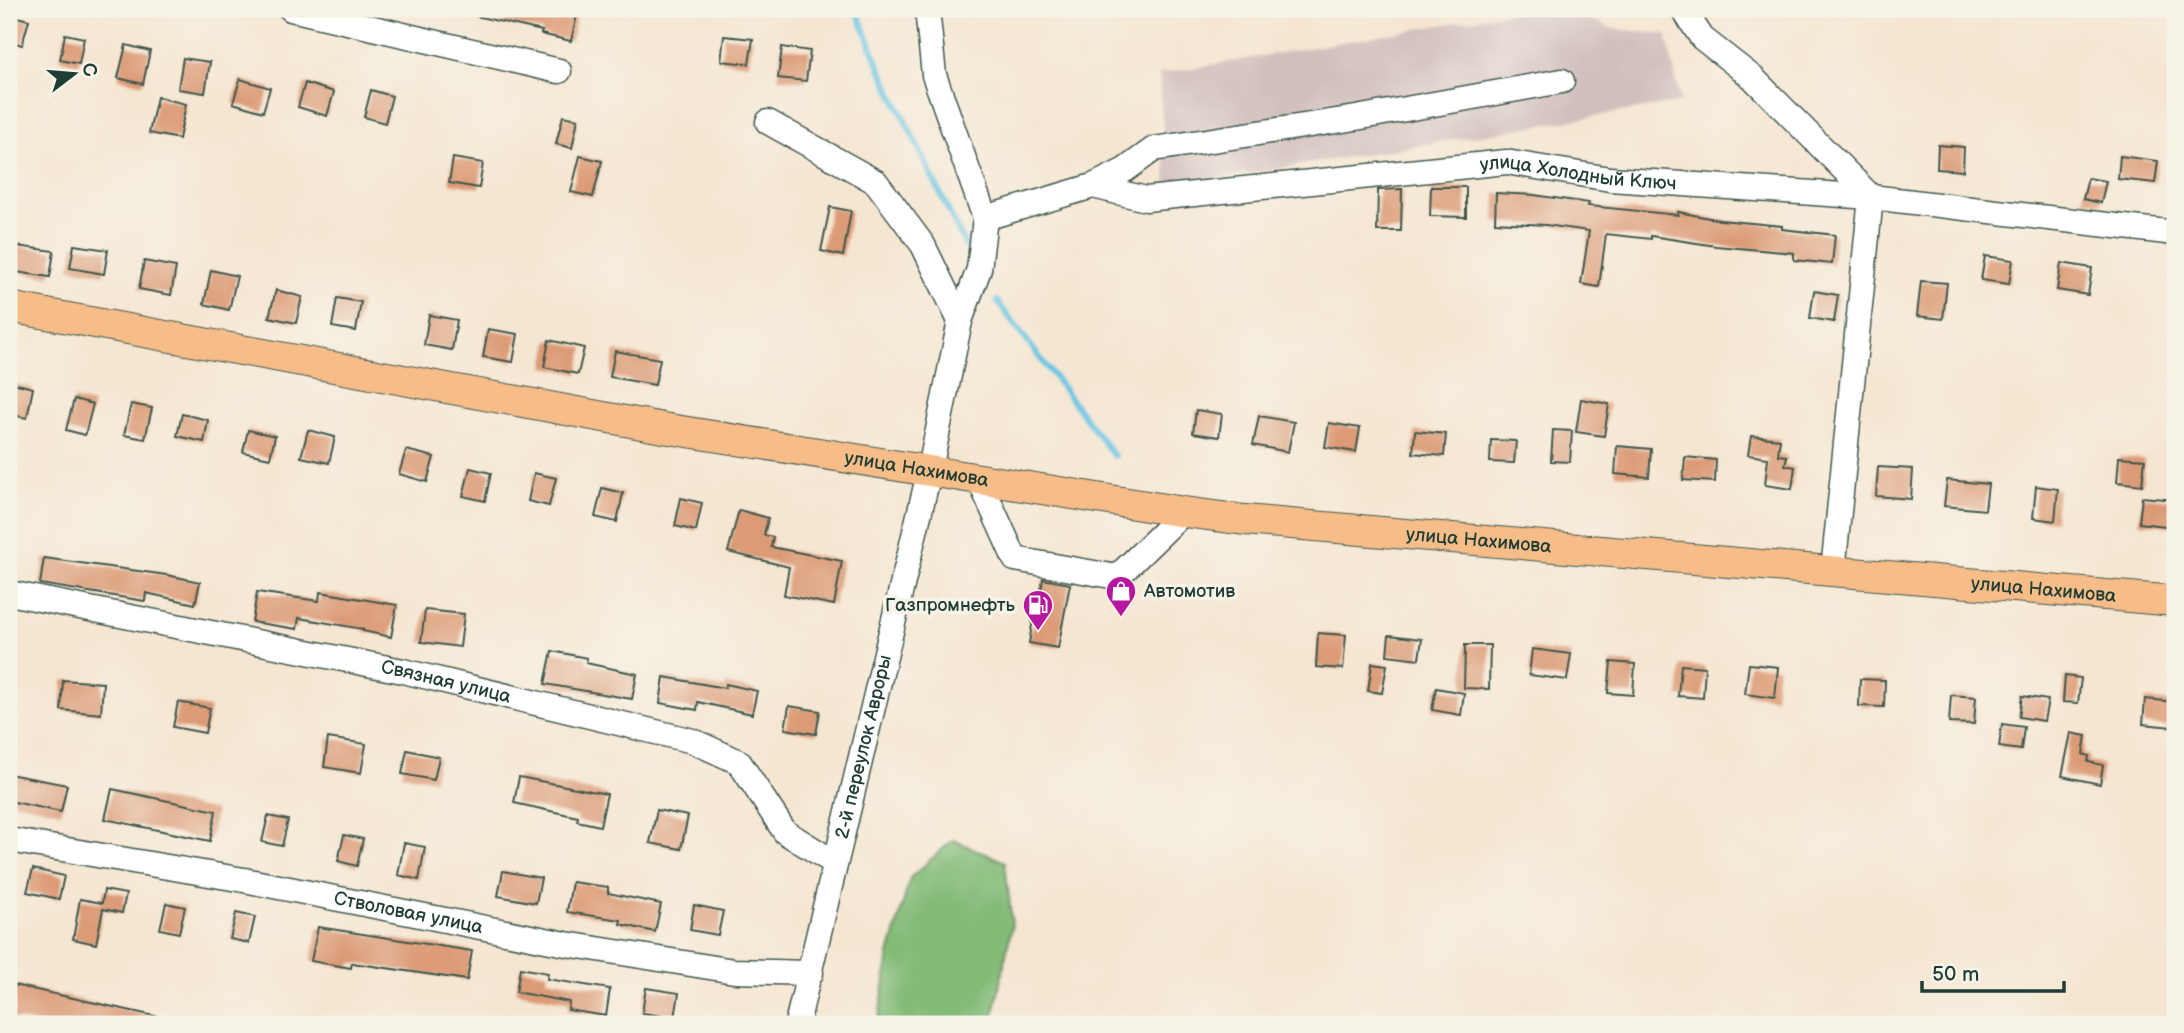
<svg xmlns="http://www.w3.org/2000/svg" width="2184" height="1033" font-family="'Balsamiq Sans',sans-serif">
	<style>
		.industrial { fill: #d1bfbd }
		.forest { fill: #83bb78; stroke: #517c56; stroke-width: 2 }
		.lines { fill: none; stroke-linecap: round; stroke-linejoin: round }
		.stream { stroke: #66c5e4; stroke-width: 6 }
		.building { fill: #dc9b77 }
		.minor-casing { stroke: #3f564c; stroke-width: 27 }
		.major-casing { stroke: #3f564c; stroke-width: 32 }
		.minor { stroke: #fff; stroke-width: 24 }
		.major { stroke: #f7bd88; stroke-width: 30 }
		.labels { text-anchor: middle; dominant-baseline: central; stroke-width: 7; stroke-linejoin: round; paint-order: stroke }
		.street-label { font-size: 19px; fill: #1f3d34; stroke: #f7f3e8 }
		.poi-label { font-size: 19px; fill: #1f3d34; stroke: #f7f3e8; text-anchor: start }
	</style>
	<rect width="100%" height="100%" fill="#f7f3e8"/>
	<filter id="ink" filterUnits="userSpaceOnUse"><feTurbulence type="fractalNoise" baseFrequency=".0143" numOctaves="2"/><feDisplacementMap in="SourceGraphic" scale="14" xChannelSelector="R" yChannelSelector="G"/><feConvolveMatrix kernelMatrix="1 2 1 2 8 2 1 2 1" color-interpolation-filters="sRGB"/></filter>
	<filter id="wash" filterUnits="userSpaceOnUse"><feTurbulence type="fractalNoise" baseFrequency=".00686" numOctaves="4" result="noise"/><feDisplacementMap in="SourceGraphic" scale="28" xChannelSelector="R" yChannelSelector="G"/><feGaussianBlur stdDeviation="1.57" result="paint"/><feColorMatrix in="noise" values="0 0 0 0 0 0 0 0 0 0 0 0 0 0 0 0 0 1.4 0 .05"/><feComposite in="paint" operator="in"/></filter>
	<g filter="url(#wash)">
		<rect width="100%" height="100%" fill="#f5e6d1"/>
		<path class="industrial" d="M 1532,9 L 1562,9 L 1614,29 L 1666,34 L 1681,102 L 1167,187 L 1159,74 Z"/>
		<path class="forest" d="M 953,840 L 1005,862 L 1012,925 L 992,1024 L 878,1024 L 889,955 L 910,878 Z"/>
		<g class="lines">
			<path class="stream" d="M 856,9 L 881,70 L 966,247
				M 997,301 L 1114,456"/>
		</g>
		<g id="blocks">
			<path class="building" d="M 472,9 L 551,9 L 577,15 L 571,41 L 541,34 L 542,31 L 471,15 Z
				M 9,15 L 29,20 L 22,45 L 9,41 Z
				M 65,34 L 84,38 L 79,64 L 60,60 Z
				M 724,36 L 753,39 L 749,64 L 721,61 Z
				M 126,45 L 150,51 L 143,84 L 118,78 Z
				M 782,47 L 810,51 L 806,81 L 778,78 Z
				M 183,58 L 210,62 L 205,93 L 178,89 Z
				M 240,79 L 270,88 L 263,112 L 233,103 Z
				M 305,83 L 334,92 L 327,116 L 298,107 Z
				M 371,90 L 392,96 L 385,123 L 364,117 Z
				M 157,97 L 186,104 L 179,139 L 149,133 Z
				M 563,116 L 578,119 L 572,148 L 556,144 Z
				M 1938,145 L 1964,147 L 1963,171 L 1937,169 Z
				M 580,156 L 602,161 L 593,197 L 571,192 Z
				M 2120,156 L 2158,161 L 2155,183 L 2118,179 Z
				M 453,158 L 483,163 L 479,188 L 449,183 Z
				M 2088,178 L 2106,181 L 2101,203 L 2083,199 Z
				M 1431,187 L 1466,187 L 1466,217 L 1430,216 Z
				M 1402,189 L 1401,231 L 1377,231 L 1378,190 Z
				M 1496,193 L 1534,195 L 1589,203 L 1588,206 L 1678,215 L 1678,212 L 1720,220 L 1782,226 L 1782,229 L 1835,235 L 1832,264 L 1794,260 L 1794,253 L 1716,246 L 1651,236 L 1651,239 L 1606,234 L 1599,287 L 1581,284 L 1589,231 L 1546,225 L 1495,222 Z
				M 830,207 L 851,211 L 843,256 L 821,251 Z
				M 9,245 L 54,251 L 50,277 L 9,271 Z
				M 74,245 L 108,250 L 104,274 L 70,268 Z
				M 1985,256 L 2013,260 L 2009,284 L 1981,280 Z
				M 144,261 L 176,267 L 171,295 L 139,289 Z
				M 2061,263 L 2092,268 L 2088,295 L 2057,290 Z
				M 211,270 L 237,276 L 229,310 L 204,304 Z
				M 1921,281 L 1947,283 L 1943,319 L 1917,316 Z
				M 276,290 L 302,297 L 296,323 L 269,317 Z
				M 1814,291 L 1838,295 L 1834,322 L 1810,318 Z
				M 337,298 L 361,302 L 356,331 L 332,327 Z
				M 429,315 L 457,320 L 452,350 L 424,345 Z
				M 488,329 L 518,334 L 513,362 L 483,357 Z
				M 549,340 L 584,348 L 578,374 L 544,367 Z
				M 615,351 L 660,359 L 655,385 L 610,377 Z
				M 9,382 L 33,388 L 27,418 L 9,414 Z
				M 74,399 L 93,404 L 85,435 L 66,430 Z
				M 1581,399 L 1609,404 L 1604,436 L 1576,432 Z
				M 131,404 L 152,408 L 145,439 L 124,435 Z
				M 1196,410 L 1222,414 L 1219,437 L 1193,433 Z
				M 182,414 L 208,420 L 204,442 L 177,436 Z
				M 1259,416 L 1294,422 L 1288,452 L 1253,445 Z
				M 1329,423 L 1360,428 L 1356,452 L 1325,447 Z
				M 248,430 L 275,436 L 270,458 L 243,452 Z
				M 308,430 L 335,437 L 329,463 L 301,457 Z
				M 1553,430 L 1572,431 L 1570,462 L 1551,461 Z
				M 1415,431 L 1446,434 L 1444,456 L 1413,453 Z
				M 1751,436 L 1780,439 L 1778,455 L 1787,456 L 1785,465 L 1795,467 L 1792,489 L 1765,485 L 1768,458 L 1748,455 Z
				M 1491,440 L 1516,441 L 1514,463 L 1490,462 Z
				M 1617,446 L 1651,449 L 1649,477 L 1615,474 Z
				M 406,450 L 434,457 L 427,482 L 399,474 Z
				M 1685,457 L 1716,460 L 1715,482 L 1683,480 Z
				M 2119,457 L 2145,459 L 2142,485 L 2117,482 Z
				M 1878,467 L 1913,469 L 1911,499 L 1876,496 Z
				M 470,468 L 491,473 L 485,501 L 463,496 Z
				M 534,473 L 556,478 L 549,506 L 528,501 Z
				M 1947,480 L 1988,484 L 1985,510 L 1944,506 Z
				M 2036,486 L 2058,489 L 2055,521 L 2033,518 Z
				M 602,488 L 623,493 L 617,522 L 595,517 Z
				M 2142,497 L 2175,500 L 2175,527 L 2139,523 Z
				M 681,498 L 702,503 L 696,531 L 675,526 Z
				M 739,510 L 768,518 L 764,535 L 773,537 L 771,547 L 842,561 L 834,605 L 784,595 L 789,567 L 728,552 Z
				M 44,558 L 167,575 L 200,582 L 195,604 L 146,593 L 145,601 L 40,584 Z
				M 1043,579 L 1070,584 L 1058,648 L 1029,643 L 1033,619 L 1036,620 Z
				M 257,592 L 319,601 L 320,592 L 397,605 L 391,637 L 363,631 L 363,629 L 299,618 L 297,629 L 252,622 Z
				M 425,610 L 464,614 L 460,647 L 421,642 Z
				M 1318,633 L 1346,635 L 1343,669 L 1316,667 Z
				M 1389,635 L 1422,639 L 1419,659 L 1387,655 Z
				M 1465,645 L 1490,645 L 1489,689 L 1464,688 Z
				M 1532,649 L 1571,654 L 1567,680 L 1529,675 Z
				M 552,651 L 587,658 L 586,663 L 637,674 L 632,699 L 545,684 Z
				M 1611,662 L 1635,664 L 1633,695 L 1608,693 Z
				M 1372,663 L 1387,665 L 1382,693 L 1368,691 Z
				M 1749,664 L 1778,667 L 1775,698 L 1745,694 Z
				M 1681,665 L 1705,667 L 1703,698 L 1678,696 Z
				M 2065,676 L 2081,678 L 2078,703 L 2063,702 Z
				M 664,677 L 725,688 L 726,684 L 757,691 L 752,714 L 698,702 L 697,710 L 660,703 Z
				M 1860,679 L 1885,680 L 1884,707 L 1859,706 Z
				M 63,680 L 103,683 L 101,714 L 61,710 Z
				M 1436,688 L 1464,693 L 1461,715 L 1432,710 Z
				M 1951,695 L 1976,697 L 1974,724 L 1949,723 Z
				M 2022,696 L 2048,700 L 2044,721 L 2019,717 Z
				M 2145,699 L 2175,702 L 2172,727 L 2143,724 Z
				M 178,702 L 210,708 L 205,733 L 173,727 Z
				M 789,706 L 820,711 L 816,734 L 785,729 Z
				M 2002,724 L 2024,727 L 2021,750 L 1999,747 Z
				M 2071,733 L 2086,736 L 2083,754 L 2089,756 L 2088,762 L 2103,765 L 2100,784 L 2062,776 Z
				M 328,738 L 366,744 L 361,773 L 324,767 Z
				M 407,750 L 439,757 L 434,780 L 402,774 Z
				M 9,774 L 67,785 L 61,812 L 9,801 Z
				M 519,777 L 607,794 L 600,826 L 577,821 L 578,817 L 514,803 Z
				M 112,789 L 216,811 L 210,841 L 105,819 Z
				M 657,810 L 688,816 L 681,849 L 650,843 Z
				M 268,816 L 288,820 L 282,846 L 262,842 Z
				M 344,835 L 363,839 L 357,866 L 338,861 Z
				M 404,843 L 425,847 L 419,880 L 398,875 Z
				M 33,869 L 64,876 L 59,899 L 27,892 Z
				M 503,871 L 541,878 L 536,903 L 498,896 Z
				M 572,882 L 608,887 L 608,893 L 661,904 L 655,932 L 620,924 L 621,920 L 567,912 Z
				M 104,890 L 126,894 L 122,913 L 103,909 L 96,944 L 73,939 L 80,899 L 102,903 Z
				M 166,903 L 185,907 L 179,933 L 160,929 Z
				M 694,905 L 723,911 L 718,935 L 690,930 Z
				M 236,913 L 255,917 L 249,943 L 230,939 Z
				M 318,927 L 472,951 L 467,980 L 352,963 L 351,968 L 311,961 Z
				M 520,968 L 548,973 L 547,979 L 610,989 L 606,1016 L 568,1010 L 569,1002 L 516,992 Z
				M 9,984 L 164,1018 L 164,1024 L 40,1024 L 9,1018 Z
				M 646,988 L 679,993 L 675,1018 L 642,1013 Z"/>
		</g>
	</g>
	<g filter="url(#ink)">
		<use href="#blocks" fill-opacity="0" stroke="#3f564c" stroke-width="2"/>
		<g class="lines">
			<g class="minor-casing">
				<g id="minor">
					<path d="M 291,9 L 559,71"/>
					<path d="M 1683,9 L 1702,38 L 1753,78 L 1871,197 L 1833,571"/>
					<path d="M 768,122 L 876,182 L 923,245 L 960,321"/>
					<path d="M 1093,186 L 1125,170 L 1154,149 L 1356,118 L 1562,81"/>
					<path id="s1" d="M 985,218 L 1093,186 L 1146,199 L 1506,162 L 1610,179 L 1871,197 L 2175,233"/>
					<path d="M 979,479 L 1015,559 L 1117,577 L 1184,512"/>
					<path id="s2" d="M 9,593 L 403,671 L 693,741 L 739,762 L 785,832 L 835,863"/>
					<path id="s3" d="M 9,840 L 244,880 L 566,944 L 734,971 L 811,973"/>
					<path id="s4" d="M 797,1024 L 930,469 L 960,321 L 979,269 L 985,218 L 934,75 L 927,9"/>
				</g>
			</g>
			<g class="major-casing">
				<g id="major">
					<path id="s5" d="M 9,307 L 663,428 L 1184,512 L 1245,520 L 2175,601"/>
				</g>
			</g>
			<use href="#minor" class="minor"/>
			<use href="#major" class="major"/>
		</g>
	</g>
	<defs>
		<g id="shop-pin" transform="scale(1.575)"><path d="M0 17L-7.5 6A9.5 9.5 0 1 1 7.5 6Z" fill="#b5179e" stroke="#f7f3e8"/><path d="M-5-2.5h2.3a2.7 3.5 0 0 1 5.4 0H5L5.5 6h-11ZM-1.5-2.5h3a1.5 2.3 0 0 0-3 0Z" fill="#fff"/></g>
		<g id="fuel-pin" transform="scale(1.575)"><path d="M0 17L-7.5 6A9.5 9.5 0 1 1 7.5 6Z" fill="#b5179e" stroke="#f7f3e8"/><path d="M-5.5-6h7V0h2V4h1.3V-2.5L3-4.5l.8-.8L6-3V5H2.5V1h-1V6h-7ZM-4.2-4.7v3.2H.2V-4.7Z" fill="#fff"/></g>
	</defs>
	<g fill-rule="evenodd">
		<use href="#shop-pin" x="1121" y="591"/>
		<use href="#fuel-pin" x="1038" y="605"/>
	</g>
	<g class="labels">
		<g class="street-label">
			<text stroke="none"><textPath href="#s1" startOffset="602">улица Холодный Ключ</textPath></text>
			<text stroke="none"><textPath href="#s5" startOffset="922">улица Нахимова</textPath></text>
			<text stroke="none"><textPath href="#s5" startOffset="1489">улица Нахимова</textPath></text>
			<text stroke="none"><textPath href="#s5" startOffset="2056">улица Нахимова</textPath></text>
			<text stroke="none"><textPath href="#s2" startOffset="446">Связная улица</textPath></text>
			<text stroke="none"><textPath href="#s4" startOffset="285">2-й переулок Авроры</textPath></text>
			<text stroke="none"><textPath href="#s3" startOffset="406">Стволовая улица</textPath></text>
		</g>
		<g class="poi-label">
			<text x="1144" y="591">Автомотив</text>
			<text x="1015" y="605" text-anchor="end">Газпромнефть</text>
		</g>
	</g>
	<rect width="2184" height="1033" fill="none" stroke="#f7f3e8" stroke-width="35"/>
	<g transform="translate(74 74) rotate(74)" stroke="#f7f3e8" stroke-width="5" paint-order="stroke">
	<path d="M0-5L12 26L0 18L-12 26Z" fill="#1f3d34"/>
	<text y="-10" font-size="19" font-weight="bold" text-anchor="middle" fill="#1f3d34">С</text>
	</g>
	<path d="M1922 981v10h142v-10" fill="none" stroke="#1f3d34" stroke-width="3.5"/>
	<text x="1932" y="981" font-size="21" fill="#1f3d34" stroke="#f7f3e8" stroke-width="5" paint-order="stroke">50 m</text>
</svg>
